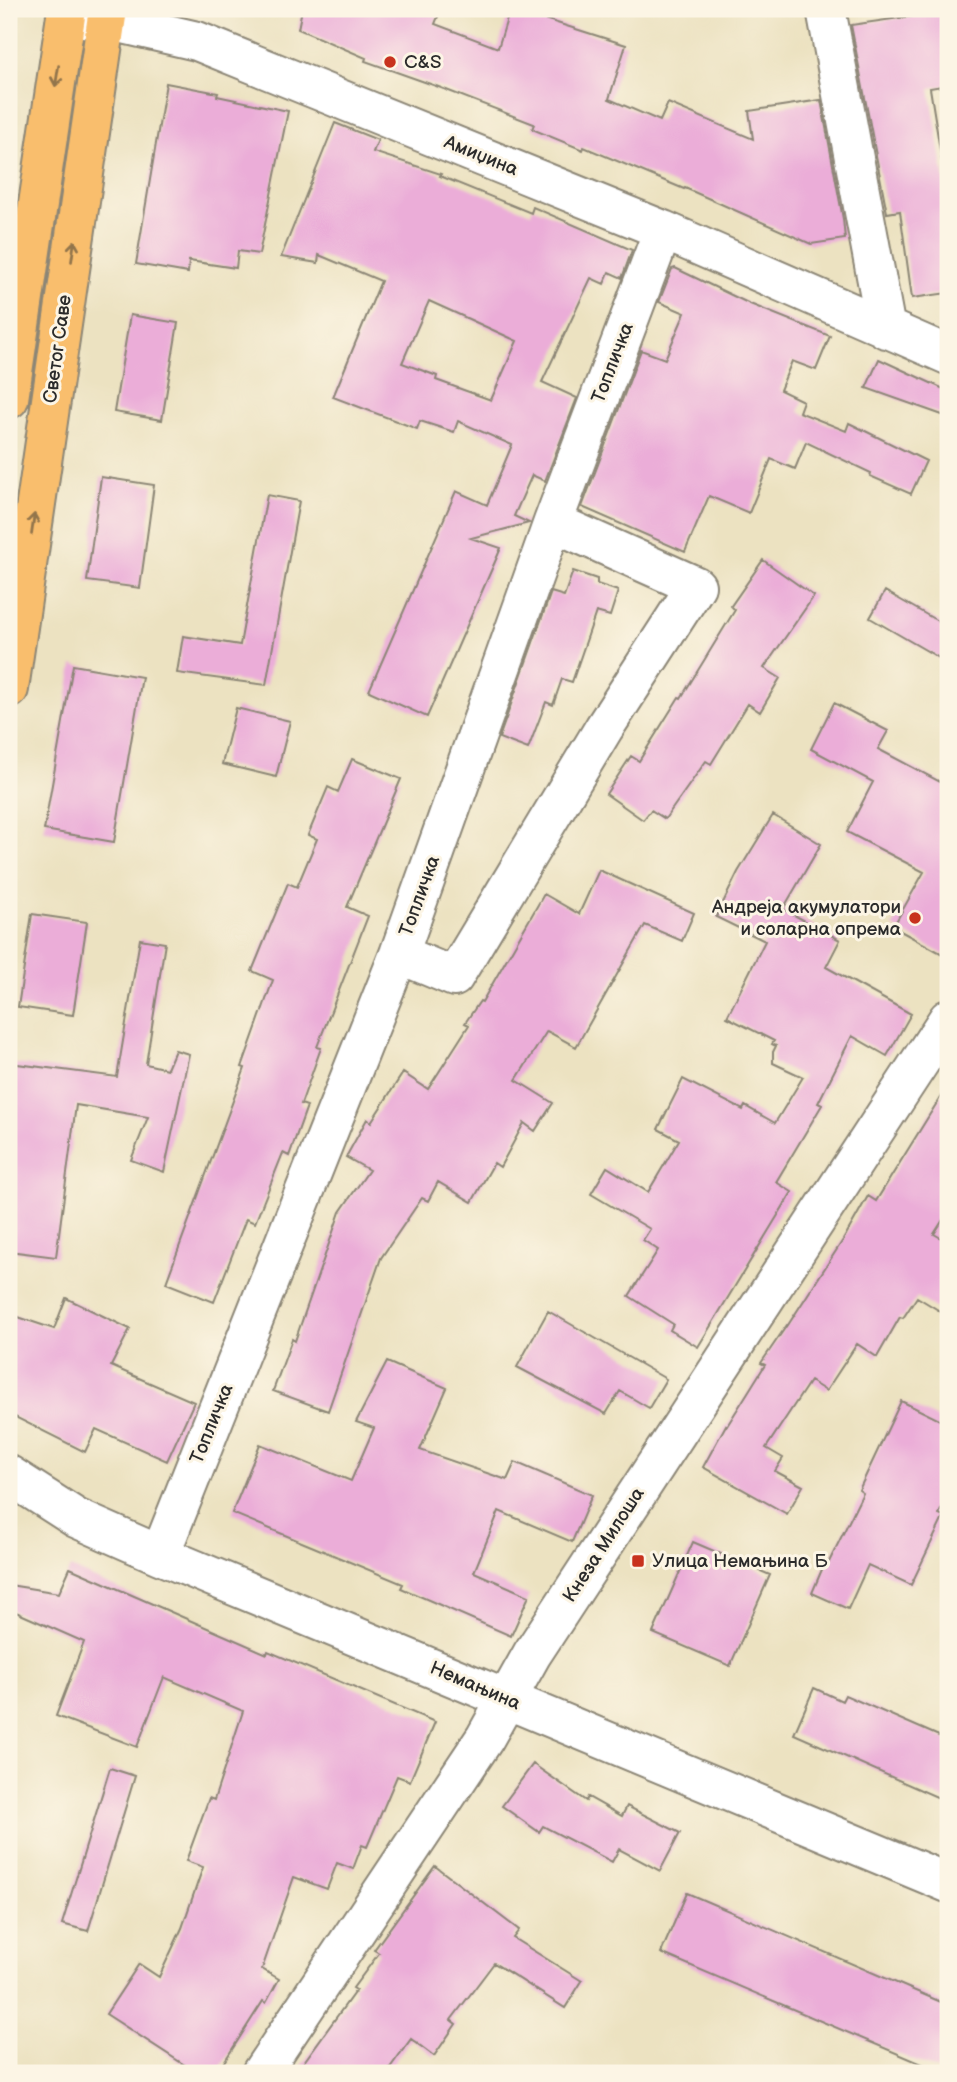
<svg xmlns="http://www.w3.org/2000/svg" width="957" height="2082" font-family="'Balsamiq Sans',sans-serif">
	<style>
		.building { fill: #ebadd8; fill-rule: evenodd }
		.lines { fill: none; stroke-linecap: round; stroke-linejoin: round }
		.minor-casing { stroke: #8c8676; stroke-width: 42 }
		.major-casing { stroke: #8c8676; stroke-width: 42 }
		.minor { stroke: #fff; stroke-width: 38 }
		.major { stroke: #f9be6d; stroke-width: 38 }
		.oneway { stroke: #92744c }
		.poi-dot { fill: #c8321e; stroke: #fcf5e5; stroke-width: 2.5 }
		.labels { text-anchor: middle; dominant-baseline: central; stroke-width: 6; stroke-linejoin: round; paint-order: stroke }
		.poi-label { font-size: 19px; fill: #2b2b2b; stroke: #fcf5e5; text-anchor: start }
		.street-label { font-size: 19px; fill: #2b2b2b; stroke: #fcf5e5 }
	</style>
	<rect width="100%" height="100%" fill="#fcf5e5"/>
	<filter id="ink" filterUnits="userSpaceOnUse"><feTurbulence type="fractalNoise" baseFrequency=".0143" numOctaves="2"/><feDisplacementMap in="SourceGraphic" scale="14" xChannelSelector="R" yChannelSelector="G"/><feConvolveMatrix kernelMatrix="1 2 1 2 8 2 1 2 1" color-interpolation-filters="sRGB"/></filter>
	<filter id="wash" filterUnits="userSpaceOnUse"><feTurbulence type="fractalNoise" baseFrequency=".00686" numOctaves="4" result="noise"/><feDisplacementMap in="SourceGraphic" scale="28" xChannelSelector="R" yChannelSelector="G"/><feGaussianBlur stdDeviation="1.57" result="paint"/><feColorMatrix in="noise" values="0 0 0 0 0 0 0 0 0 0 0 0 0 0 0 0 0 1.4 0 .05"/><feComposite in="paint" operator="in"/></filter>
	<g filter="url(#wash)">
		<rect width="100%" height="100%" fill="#ece2c1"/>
		<g id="blocks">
			<path class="building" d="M 302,9 L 441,9 L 435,24 L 498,48 L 510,9 L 513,9 L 626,45 L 609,99 L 660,121 L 668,103 L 753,139 L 749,111 L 821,100 L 843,219 L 845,239 L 811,244 L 685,188 L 684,189 L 584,147 L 583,150 L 532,129 L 534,124 L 436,86 L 365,61 L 366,58 L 298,29 Z
				M 948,11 L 948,85 L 930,88 L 948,199 L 948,293 L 912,298 L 900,211 L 887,213 L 851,25 Z
				M 166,83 L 218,93 L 217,96 L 288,111 L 259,254 L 238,251 L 236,268 L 189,261 L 188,273 L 136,264 Z
				M 335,123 L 378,140 L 373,152 L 441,174 L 440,176 L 531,213 L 533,207 L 632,250 L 622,278 L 609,272 L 604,284 L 591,278 L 542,382 L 577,398 L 545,481 L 532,475 L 514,516 L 529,523 L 471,538 L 501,548 L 427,717 L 369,691 L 456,491 L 487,505 L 512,445 L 458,421 L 454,432 L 420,421 L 417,429 L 333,397 L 381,281 L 319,255 L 318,263 L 281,257 ZM 429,301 L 517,341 L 491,400 L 436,380 L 437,376 L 402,363 Z
				M 675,268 L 750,304 L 830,336 L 816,370 L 792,361 L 780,390 L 803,401 L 799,412 L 846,431 L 849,423 L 926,461 L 911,494 L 870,476 L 871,473 L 806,442 L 795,469 L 771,459 L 749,513 L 709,496 L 685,552 L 582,507 L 641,350 L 665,359 L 685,313 L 659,302 L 672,269 Z
				M 130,315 L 178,323 L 162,420 L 114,412 Z
				M 879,359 L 948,391 L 948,417 L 866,388 Z
				M 101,477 L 154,485 L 140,588 L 87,581 Z
				M 267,495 L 299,501 L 266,685 L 177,673 L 183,636 L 240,645 Z
				M 763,560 L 814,596 L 764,668 L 780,678 L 760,712 L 748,704 L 711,764 L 706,761 L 665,819 L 651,810 L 643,820 L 606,794 L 631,756 L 639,761 L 679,697 L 681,698 L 735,610 L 731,606 Z
				M 573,571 L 597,579 L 597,584 L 618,591 L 610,616 L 596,612 L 572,682 L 562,679 L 553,705 L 546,702 L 528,749 L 499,738 L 551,592 L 564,596 Z
				M 885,591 L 948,627 L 948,663 L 870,618 Z
				M 73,665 L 142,677 L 114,842 L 44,830 Z
				M 834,703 L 888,731 L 878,749 L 948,786 L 948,957 L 893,927 L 924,872 L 847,832 L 873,782 L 811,749 Z
				M 236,708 L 290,721 L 276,777 L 222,764 Z
				M 352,759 L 401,779 L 347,907 L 368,916 L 317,1047 L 321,1048 L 301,1104 L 307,1106 L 289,1156 L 283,1153 L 255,1223 L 246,1219 L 214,1302 L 166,1283 L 245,1068 L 242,1067 L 273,980 L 252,971 L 288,883 L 297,887 L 317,839 L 308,835 L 328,787 L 338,792 Z
				M 773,815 L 821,844 L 783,909 L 840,940 L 826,967 L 911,1014 L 887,1056 L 852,1036 L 818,1103 L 822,1105 L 776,1182 L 792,1192 L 698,1347 L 670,1330 L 673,1324 L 629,1296 L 658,1250 L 643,1240 L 650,1229 L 591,1194 L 607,1167 L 648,1192 L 679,1140 L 658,1129 L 683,1079 L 743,1110 L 745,1106 L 775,1123 L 803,1077 L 773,1063 L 773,1052 L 776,1046 L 772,1044 L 774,1041 L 727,1017 L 765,941 L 716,917 L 738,872 Z
				M 599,870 L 694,913 L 682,941 L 645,925 L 576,1047 L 547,1031 L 516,1080 L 553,1103 L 535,1131 L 524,1123 L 500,1167 L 494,1163 L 472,1202 L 438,1182 L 428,1201 L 422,1198 L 381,1258 L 328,1411 L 273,1391 L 292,1339 L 295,1341 L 340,1212 L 369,1170 L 346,1157 L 367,1119 L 371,1122 L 403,1073 L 428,1089 L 469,1025 L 465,1023 L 480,1001 L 482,1002 L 544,894 L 579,914 Z
				M 32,914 L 87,922 L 73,1015 L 18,1007 Z
				M 140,939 L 165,943 L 146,1064 L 167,1069 L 175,1050 L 189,1054 L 164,1172 L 131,1160 L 148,1117 L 76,1105 L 56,1257 L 9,1251 L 9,1063 L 117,1077 Z
				M 948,1085 L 948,1212 L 934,1234 L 948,1242 L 948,1316 L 917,1297 L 903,1318 L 900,1317 L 877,1357 L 857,1344 L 826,1391 L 810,1381 L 766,1448 L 783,1458 L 775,1471 L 803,1486 L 787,1514 L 703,1467 L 726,1425 L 727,1426 L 765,1365 L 761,1363 L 787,1325 L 788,1325 L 843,1240 L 868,1196 L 876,1201 Z
				M 66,1298 L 130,1329 L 111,1366 L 194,1402 L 167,1461 L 96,1429 L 85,1452 L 9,1414 L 9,1314 L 54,1329 Z
				M 548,1311 L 666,1379 L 649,1408 L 620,1391 L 606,1414 L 517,1367 Z
				M 387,1362 L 447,1388 L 420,1450 L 507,1480 L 515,1462 L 592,1495 L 572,1542 L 499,1511 L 474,1572 L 529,1596 L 511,1636 L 401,1588 L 403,1584 L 232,1513 L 260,1444 L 351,1481 L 374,1428 L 356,1422 Z
				M 901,1401 L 948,1424 L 948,1495 L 939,1514 L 944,1516 L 911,1585 L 868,1565 L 848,1609 L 812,1593 L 823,1567 L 826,1568 L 863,1493 L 859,1490 Z
				M 693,1542 L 770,1575 L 730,1666 L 653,1633 Z
				M 70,1568 L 267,1654 L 268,1651 L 435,1722 L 410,1781 L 397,1776 L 367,1847 L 362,1845 L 353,1869 L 337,1863 L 327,1889 L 294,1877 L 262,1969 L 279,1979 L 266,2003 L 263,2001 L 217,2073 L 197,2073 L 106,2014 L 139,1964 L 159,1977 L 182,1928 L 203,1867 L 186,1861 L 209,1798 L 214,1800 L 243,1711 L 164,1677 L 137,1747 L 56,1716 L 84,1642 L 9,1609 L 9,1585 L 59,1593 Z
				M 814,1688 L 842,1701 L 845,1695 L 948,1740 L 948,1802 L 794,1734 Z
				M 533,1764 L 586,1801 L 588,1797 L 622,1816 L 627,1806 L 680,1833 L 660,1871 L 619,1849 L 612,1862 L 543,1826 L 539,1832 L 502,1806 Z
				M 110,1768 L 135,1776 L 88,1931 L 62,1924 Z
				M 435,1866 L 519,1930 L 513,1938 L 582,1981 L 565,2008 L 494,1963 L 451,2020 L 456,2024 L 434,2056 L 411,2039 L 386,2073 L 296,2073 L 356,1990 L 353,1988 L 379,1953 L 374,1950 Z
				M 687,1893 L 948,2005 L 948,2073 L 943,2073 L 661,1953 Z"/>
		</g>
	</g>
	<g filter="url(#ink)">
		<use href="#blocks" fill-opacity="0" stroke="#8c8676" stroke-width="2"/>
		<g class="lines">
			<g class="minor-casing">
				<path id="minor" d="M 826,9 L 886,329
					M 72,17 L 106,20 L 197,41 L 663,230 L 948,355
					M 399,954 L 454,977 L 604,728 L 696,586 L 553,522
					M 9,1475 L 76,1518 L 160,1555 L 948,1883
					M 160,1555 L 399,954 L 553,522 L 663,230
					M 261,2073 L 485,1738 L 532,1654 L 948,1019"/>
			</g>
			<g class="major-casing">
				<path id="major" d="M 9,399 L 67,9
					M 9,689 L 108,9"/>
			</g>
			<use href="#minor" class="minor"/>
			<use href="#major" class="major"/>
		</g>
		<defs><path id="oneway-shaft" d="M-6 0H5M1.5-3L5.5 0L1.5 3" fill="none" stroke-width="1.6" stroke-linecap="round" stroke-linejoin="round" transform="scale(1.75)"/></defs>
		<g class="oneway">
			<use href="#oneway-shaft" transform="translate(57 76) rotate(99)"/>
			<use href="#oneway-shaft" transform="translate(73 251) rotate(-82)"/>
			<use href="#oneway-shaft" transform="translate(33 524) rotate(-82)"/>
		</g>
	</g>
	<g class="poi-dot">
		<circle cx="390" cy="62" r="7"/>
		<circle cx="915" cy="918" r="7"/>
		<rect x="631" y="1554" width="14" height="14" rx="3.5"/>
	</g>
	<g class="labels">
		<g class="poi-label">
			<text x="404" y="62">C&amp;S</text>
			<text x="901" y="907" text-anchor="end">Андреја акумулатори<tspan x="901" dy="22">и соларна опрема</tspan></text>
			<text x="652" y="1561">Улица Немањина Б</text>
		</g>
		<g class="street-label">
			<text transform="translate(481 156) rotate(22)">Амиџина</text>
			<text transform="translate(58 349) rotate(-82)">Светог Саве</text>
			<text transform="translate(613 363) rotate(-69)">Топличка</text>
			<text transform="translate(420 896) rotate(-70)">Топличка</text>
			<text transform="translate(212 1424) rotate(-68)">Топличка</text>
			<text transform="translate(604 1545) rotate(-57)">Кнеза Милоша</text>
			<text transform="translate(475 1686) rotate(23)">Немањина</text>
		</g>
	</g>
	<rect width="957" height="2082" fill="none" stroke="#fcf5e5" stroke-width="35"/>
</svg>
